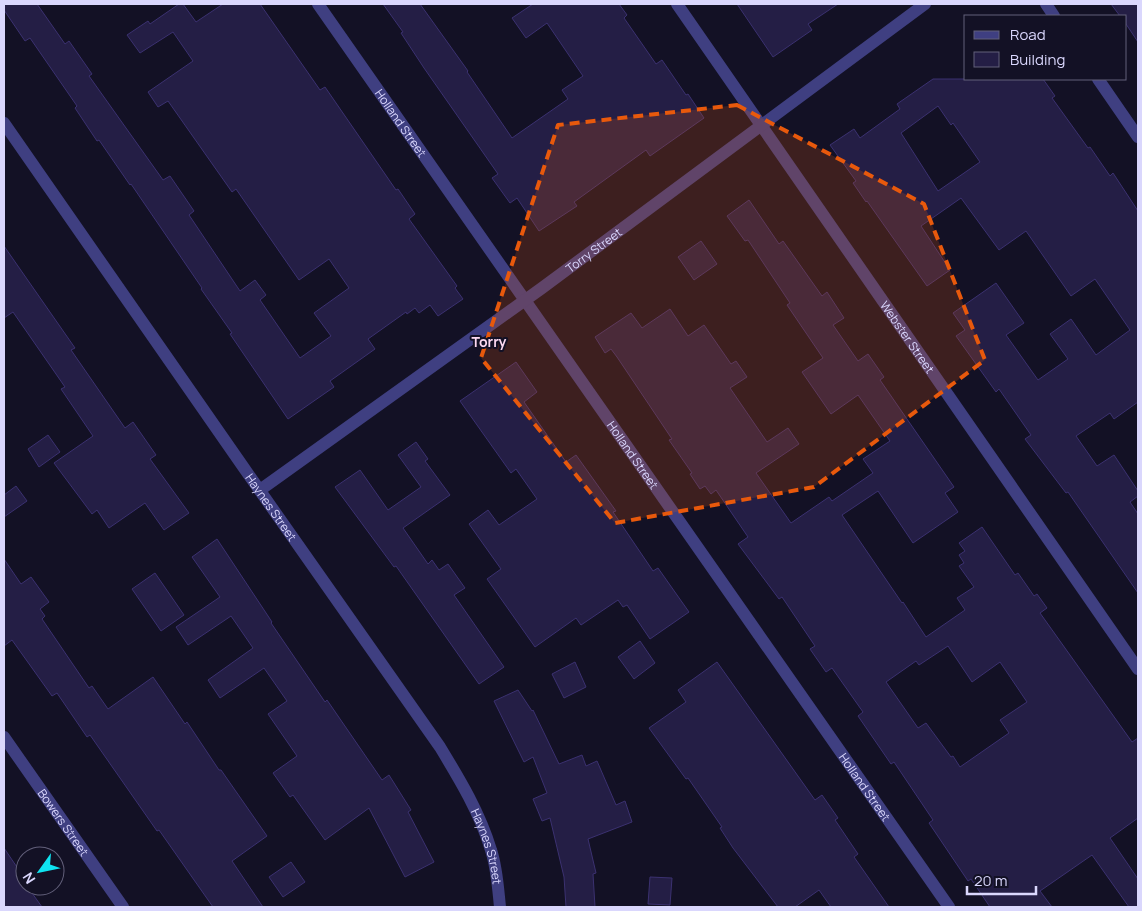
<svg xmlns="http://www.w3.org/2000/svg" width="1142" height="911" font-family="Manrope,sans-serif">
	<style>
		.building { fill: #241e45; stroke: #3b3170; fill-rule: evenodd }
		.lines { fill: none; stroke-linecap: round; stroke-linejoin: round }
		.minor { stroke: #3f3f81; stroke-width: 12 }
		.marked { fill: #e8590c; fill-opacity: 0.2; stroke: #e8590c; stroke-width: 4; stroke-dasharray: 10 6; stroke-linejoin: round }
		.labels { text-anchor: middle; dominant-baseline: central; stroke-width: 4; stroke-linejoin: round; paint-order: stroke }
		.street-label { font-size: 12px; fill: #dad7fd; stroke: #131125 }
		.neighbourhood-label { font-size: 14px; font-weight: bold; fill: #fdd9f1; stroke: #131125 }
	</style>
	<rect width="100%" height="100%" fill="#131125"/>
	<path class="building" d="M 4,4 L 37,4 L 65,44 L 69,41 L 92,74 L 89,76 L 163,180 L 170,176 L 194,211 L 189,215 L 240,291 L 255,280 L 266,295 L 260,300 L 300,358 L 331,336 L 314,313 L 349,288 L 329,259 L 299,280 L 236,189 L 232,192 L 168,101 L 158,107 L 148,92 L 193,61 L 173,32 L 140,53 L 127,35 L 148,21 L 150,24 L 179,4 L 183,4 L 196,22 L 223,4 L 260,4 L 320,90 L 325,87 L 396,190 L 398,189 L 415,214 L 409,219 L 457,286 L 455,288 L 463,299 L 438,316 L 430,305 L 419,313 L 415,308 L 407,314 L 406,312 L 368,339 L 375,349 L 330,381 L 334,387 L 288,419 L 230,334 L 232,333 L 201,289 L 202,288 L 131,184 L 130,185 L 99,140 L 97,141 L 75,108 L 77,106 L 30,38 L 25,41 L 4,10 Z
		M 383,4 L 420,4 L 468,71 L 467,72 L 512,138 L 568,99 L 562,90 L 583,76 L 547,23 L 526,38 L 512,18 L 533,4 L 619,4 L 627,15 L 624,18 L 656,64 L 662,60 L 686,95 L 688,94 L 704,118 L 650,156 L 646,150 L 574,202 L 577,206 L 539,231 L 517,198 L 510,203 L 492,178 L 498,174 L 424,68 L 401,33 L 403,32 Z
		M 737,4 L 838,4 L 808,24 L 812,30 L 773,57 Z
		M 1111,4 L 1138,4 L 1138,42 L 1126,24 L 1126,16 L 1120,16 Z
		M 933,79 L 1043,79 L 1055,96 L 1052,98 L 1088,148 L 1090,147 L 1110,176 L 1113,173 L 1138,211 L 1138,402 L 1114,419 L 1110,413 L 1076,436 L 1097,466 L 1114,455 L 1138,491 L 1138,496 L 1130,502 L 1138,514 L 1138,593 L 1068,492 L 1066,493 L 1025,439 L 1031,435 L 999,389 L 996,392 L 956,336 L 965,330 L 953,313 L 996,283 L 1024,323 L 1006,335 L 1038,380 L 1068,359 L 1050,334 L 1071,319 L 1096,355 L 1130,330 L 1095,279 L 1071,296 L 1026,231 L 999,250 L 961,198 L 921,226 L 950,270 L 927,286 L 867,201 L 866,202 L 853,183 L 856,181 L 830,145 L 854,129 L 860,138 L 900,109 L 897,104 ZM 938,106 L 951,125 L 953,123 L 980,162 L 938,191 L 901,133 Z
		M 749,200 L 779,244 L 783,241 L 822,296 L 827,292 L 844,318 L 833,325 L 858,361 L 868,354 L 884,377 L 880,380 L 954,487 L 945,493 L 958,512 L 913,543 L 878,491 L 842,515 L 902,603 L 903,602 L 926,637 L 965,610 L 957,598 L 974,587 L 959,566 L 964,563 L 959,555 L 965,551 L 959,543 L 982,527 L 1015,575 L 1018,573 L 1034,596 L 1037,594 L 1047,608 L 1040,613 L 1132,742 L 1138,738 L 1138,818 L 1110,838 L 1138,879 L 1138,907 L 1129,907 L 1092,855 L 1040,891 L 1052,907 L 990,907 L 971,879 L 968,881 L 929,823 L 933,820 L 894,762 L 891,764 L 858,716 L 863,712 L 832,668 L 826,672 L 810,649 L 815,646 L 782,597 L 779,599 L 738,544 L 748,537 L 716,490 L 711,494 L 705,486 L 700,489 L 690,474 L 692,473 L 669,440 L 672,439 L 617,357 L 611,349 L 605,353 L 595,337 L 631,313 L 642,328 L 670,309 L 688,336 L 704,325 L 731,364 L 736,361 L 747,377 L 730,388 L 767,442 L 788,428 L 799,444 L 756,473 L 791,523 L 829,497 L 832,501 L 873,473 L 863,459 L 890,441 L 858,395 L 831,414 L 802,372 L 823,358 L 787,305 L 790,303 L 748,240 L 745,241 L 727,216 ZM 948,646 L 972,682 L 1000,662 L 1027,702 L 1000,720 L 1009,733 L 960,767 L 953,756 L 951,757 L 926,723 L 918,728 L 886,682 L 916,661 L 919,665 Z
		M 701,241 L 717,264 L 694,280 L 678,257 Z
		M 4,246 L 75,348 L 71,350 L 125,428 L 133,422 L 156,455 L 150,459 L 189,513 L 164,530 L 145,503 L 109,528 L 97,510 L 92,514 L 54,463 L 93,436 L 61,389 L 65,387 L 13,312 L 4,318 Z
		M 516,362 L 537,392 L 524,402 L 566,462 L 576,455 L 616,511 L 613,512 L 653,571 L 658,568 L 689,612 L 650,639 L 627,605 L 623,607 L 618,600 L 581,625 L 576,618 L 535,647 L 487,579 L 501,569 L 469,524 L 488,510 L 499,525 L 537,499 L 516,469 L 511,473 L 460,401 Z
		M 48,435 L 60,452 L 39,467 L 28,449 Z
		M 416,442 L 428,459 L 425,461 L 450,495 L 403,528 L 428,564 L 432,560 L 439,570 L 448,564 L 465,588 L 454,595 L 504,667 L 479,684 L 396,566 L 394,567 L 335,487 L 360,470 L 388,510 L 421,487 L 398,455 Z
		M 16,486 L 27,501 L 4,517 L 4,495 Z
		M 217,539 L 272,622 L 271,623 L 325,702 L 327,700 L 382,780 L 389,775 L 411,810 L 408,812 L 434,862 L 405,877 L 369,808 L 325,840 L 293,795 L 290,797 L 273,773 L 297,756 L 268,714 L 287,701 L 264,668 L 220,698 L 208,680 L 253,648 L 231,616 L 188,645 L 176,627 L 220,597 L 192,557 Z
		M 4,559 L 21,584 L 31,577 L 49,602 L 40,609 L 45,616 L 42,619 L 89,688 L 92,686 L 108,709 L 153,677 L 185,724 L 187,722 L 219,770 L 221,770 L 267,836 L 232,861 L 263,907 L 213,907 L 159,830 L 157,831 L 90,735 L 87,737 L 57,693 L 52,696 L 12,640 L 4,646 Z
		M 155,573 L 184,615 L 161,631 L 132,589 Z
		M 640,641 L 655,663 L 634,679 L 618,657 Z
		M 575,662 L 586,687 L 564,698 L 552,674 Z
		M 717,662 L 815,800 L 822,795 L 838,818 L 835,820 L 858,854 L 854,857 L 889,907 L 831,907 L 819,890 L 795,907 L 778,907 L 733,848 L 720,828 L 722,827 L 688,778 L 686,779 L 649,728 L 686,702 L 678,690 Z
		M 518,690 L 532,711 L 533,710 L 559,764 L 582,755 L 586,766 L 597,761 L 616,805 L 625,801 L 632,822 L 588,839 L 596,873 L 593,874 L 595,907 L 566,907 L 564,877 L 550,818 L 542,821 L 533,799 L 547,793 L 533,757 L 524,762 L 494,701 Z
		M 4,848 L 25,879 L 25,886 L 27,886 L 42,907 L 4,907 Z
		M 291,862 L 305,882 L 283,897 L 269,877 Z
		M 650,877 L 672,878 L 670,905 L 648,904 Z"/>
	<g class="lines">
		<g class="minor">
			<path id="s1" d="M 318,4 L 949,907"/>
			<path id="s2" d="M 677,4 L 1138,669"/>
			<path d="M 1046,4 L 1054,16"/>
			<path d="M 1098,79 L 1138,137"/>
			<path id="s3" d="M 4,123 L 244,468 L 440,747 C 460,780 480,813 491,850 C 497,868 498,888 500,907"/>
			<path id="s4" d="M 260,490 L 542,288 L 925,4"/>
			<path id="s5" d="M 4,737 L 123,907"/>
		</g>
	</g>
	<path class="marked" d="M 737,105 L 924,204 L 985,360 L 814,487 L 615,523 L 481,358 L 558,125 Z"/>
	<g class="labels">
		<g class="street-label">
			<text stroke="none"><textPath href="#s1" startOffset="145">Holland Street</textPath></text>
			<text stroke="none"><textPath href="#s4" startOffset="411">Torry Street</textPath></text>
			<text stroke="none"><textPath href="#s2" startOffset="405">Webster Street</textPath></text>
			<text stroke="none"><textPath href="#s1" startOffset="550">Holland Street</textPath></text>
			<text stroke="none"><textPath href="#s3" startOffset="468">Haynes Street</textPath></text>
			<text stroke="none"><textPath href="#s1" startOffset="955">Holland Street</textPath></text>
			<text stroke="none"><textPath href="#s5" startOffset="104">Bowers Street</textPath></text>
			<text stroke="none"><textPath href="#s3" startOffset="872">Haynes Street</textPath></text>
		</g>
		<g class="neighbourhood-label">
			<text x="489" y="341">Torry</text>
		</g>
	</g>
	<rect width="1142" height="911" fill="none" stroke="#dad7fd" stroke-width="10"/>
	<rect x="964" y="15" width="162" height="65" fill="#131125" stroke="#63607b"/>
	<rect x="974" y="31" width="25" height="8" fill="#3f3f81" stroke="#63607b"/>
	<text x="1010" y="40" font-size="15" fill="#dad7fd">Road</text>
	<rect x="974" y="52" width="25" height="15" fill="#241e45" stroke="#63607b"/>
	<text x="1010" y="65" font-size="15" fill="#dad7fd">Building</text>
	<g transform="translate(40 871) rotate(237)"><circle r="24" fill="#131125" stroke="#63607b"/>
	<path d="M0-4L9 19L0 12L-9 19Z" fill="#0fe4f1"/>
	<text y="-8" font-size="14" font-weight="bold" text-anchor="middle" fill="#dad7fd">N</text>
	</g>
	<path d="M967 886v8h69v-8" fill="none" stroke="#dad7fd" stroke-width="2.5"/>
	<text x="974" y="886" font-size="15" fill="#dad7fd" stroke="#131125" stroke-width="4" paint-order="stroke">20 m</text>
</svg>
